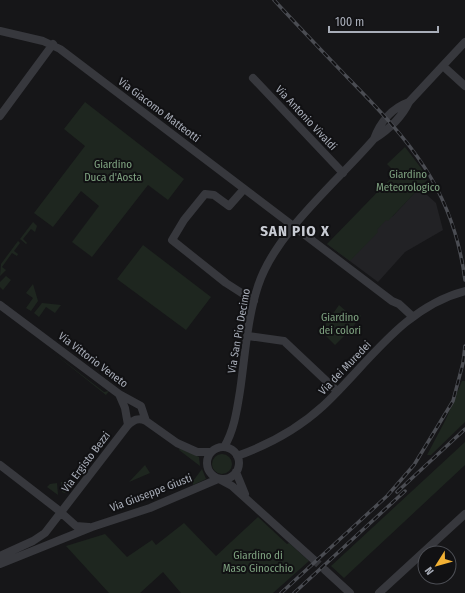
<svg xmlns="http://www.w3.org/2000/svg" width="465" height="593" font-family="'Fira Sans Condensed',sans-serif">
	<style>
		.built { fill: #222225 }
		.green { fill: #1e261f }
		.lines { fill: none; stroke-linecap: round; stroke-linejoin: round }
		.minor-tunnel { stroke: #333438; stroke-width: 8; stroke-dasharray: 8 4; stroke-linecap: butt }
		.minor { stroke: #37383d; stroke-width: 8 }
		.rail-casing { stroke: #4a4c52; stroke-width: 3.5 }
		.rail { stroke: #111113; stroke-width: 2; stroke-dasharray: 6; stroke-linecap: butt }
		.labels { text-anchor: middle; dominant-baseline: central; stroke-width: 4; stroke-linejoin: round; paint-order: stroke }
		.street-label { font-size: 11px; fill: #a8adb8; stroke: #111113 }
		.park-label { font-size: 11px; fill: #7fa381; stroke: #111113 }
		.district-label { font-size: 15px; font-weight: bold; letter-spacing: 1px; fill: #c9ccd4; stroke: #111113 }
	</style>
	<rect width="100%" height="100%" fill="#161618"/>
	<path class="built" d="M 419,188 L 436,203 L 443,230 L 405,252 L 378,282 L 327,244 L 393,216 Z"/>
	<path class="green" d="M 85,102 L 184,179 L 168,200 L 148,185 L 92,257 L 72,242 L 99,206 L 81,191 L 53,227 L 34,213 L 85,146 L 64,129 Z
		M 405,147 L 421,168 L 427,180 L 388,221 L 386,220 L 377,230 L 378,232 L 350,261 L 327,244 L 396,173 L 387,164 Z
		M 33,222 L 37,226 L 35,232 L 31,229 L 23,239 L 27,243 L 26,244 L 20,239 Z
		M 18,241 L 20,243 L 14,251 L 18,254 L 17,256 L 12,253 L 2,267 L 6,270 L 0,276 L 1,264 Z
		M 143,245 L 211,297 L 186,330 L 117,279 Z
		M 6,276 L 11,280 L 3,290 L 0,287 L 0,282 Z
		M 33,284 L 38,301 L 31,311 L 26,308 L 33,298 L 26,293 Z
		M 42,303 L 61,305 L 55,313 L 46,307 L 39,317 L 34,313 Z
		M 339,305 L 354,318 L 359,314 L 361,316 L 352,328 L 335,345 L 325,335 L 323,328 Z
		M 52,352 L 104,392 L 109,391 L 106,395 Z
		M 462,381 L 465,381 L 465,422 L 431,455 L 427,455 L 446,419 Z
		M 465,442 L 465,465 L 344,578 L 331,566 Z
		M 180,448 L 199,457 L 200,466 L 179,450 Z
		M212 464a10 10 0 1 1 20 0a10 10 0 1 1-20 0Z
		M 145,465 L 150,473 L 129,482 Z
		M 202,469 L 206,479 L 193,485 L 193,481 Z
		M 69,481 L 73,484 L 65,493 L 62,492 L 61,482 Z
		M 57,483 L 58,495 L 47,487 L 50,484 Z
		M 258,517 L 287,544 L 289,543 L 309,561 L 273,593 L 181,593 L 163,572 L 140,593 L 109,593 L 66,546 L 105,534 L 127,557 L 152,540 L 156,545 L 184,523 L 216,556 Z"/>
	<g class="lines">
		<path class="minor-tunnel" d="M 313,559 L 326,571"/>
		<path class="minor" d="M 0,31 L 43,41 L 60,49 L 392,301 L 399,304 L 412,316
			M 443,66 L 465,86
			M 253,78 L 343,173
			M 0,116 L 53,44
			M 374,139 C 380,122 392,108 409,102
			M 244,189 L 229,206 L 214,195 L 205,194 L 184,220 L 172,240 L 226,283 L 254,301
			M 0,305 L 119,394 L 141,406 L 146,421 L 177,443 L 197,452 L 211,452
			M 248,336 L 284,341 L 337,391
			M 119,394 L 125,408 L 128,425
			M 224,447 C 234,431 237,410 240,391 C 245,357 247,319 258,286 C 275,233 337,182 374,139 C 388,130 402,117 409,102 L 465,42
			M207 463a16 16 0 1 1 32 0a16 16 0 1 1-32 0Z
			M 237,456 C 268,445 299,428 323,406 C 368,364 403,307 465,291
			M 0,465 L 57,509 L 76,526 L 89,527
			M 236,472 L 245,494
			M 219,479 L 232,486 L 313,559
			M 0,556 L 33,541 L 45,533 L 128,425 C 134,420 138,417 146,421
			M 0,564 L 92,527 L 150,508 L 218,479
			M 326,571 L 350,593
			M 379,593 L 465,514"/>
		<g class="rail-casing">
			<path id="rail" d="M 274,0 C 298,26 323,52 347,77 C 409,140 453,188 465,280
				M 397,492 L 465,429
				M 281,593 L 387,496 L 414,465 L 453,401 L 463,363 L 465,346
				M 294,593 L 405,491"/>
		</g>
		<use href="#rail" class="rail"/>
	</g>
	<g class="labels">
		<g class="street-label">
			<text transform="translate(159 110) rotate(37)">Via Giacomo Matteotti</text>
			<text transform="translate(306 118) rotate(47)">Via Antonio Vivaldi</text>
			<text transform="translate(239 331) rotate(-80)">Via San Pio Decimo</text>
			<text transform="translate(93 360) rotate(37)">Via Vittorio Veneto</text>
			<text transform="translate(345 368) rotate(-46)">Via dei Muredei</text>
			<text transform="translate(86 462) rotate(-53)">Via Ergisto Bezzi</text>
			<text transform="translate(151 493) rotate(-21)">Via Giuseppe Giusti</text>
		</g>
		<g class="park-label">
			<text x="113" y="164">Giardino<tspan x="113" dy="13">Duca d'Aosta</tspan></text>
			<text x="408" y="174">Giardino<tspan x="408" dy="13">Meteorologico</tspan></text>
			<text x="340" y="317">Giardino<tspan x="340" dy="13">dei colori</tspan></text>
			<text x="258" y="555">Giardino di<tspan x="258" dy="13">Maso Ginocchio</tspan></text>
		</g>
		<g class="district-label">
			<text x="295" y="231">SAN PIO X</text>
		</g>
	</g>
	<g transform="translate(437 565) rotate(233)"><circle r="19" fill="#111113" stroke="#4d4f55"/>
	<path d="M0-3L7 15L0 10L-7 15Z" fill="#f2b134"/>
	<text y="-6" font-size="11" font-weight="bold" text-anchor="middle" fill="#a8adb8">N</text>
	</g>
	<path d="M329 26v6h109v-6" fill="none" stroke="#a8adb8" stroke-width="2"/>
	<text x="335" y="26" font-size="12" fill="#a8adb8" stroke="#111113" stroke-width="3" paint-order="stroke">100 m</text>
</svg>
